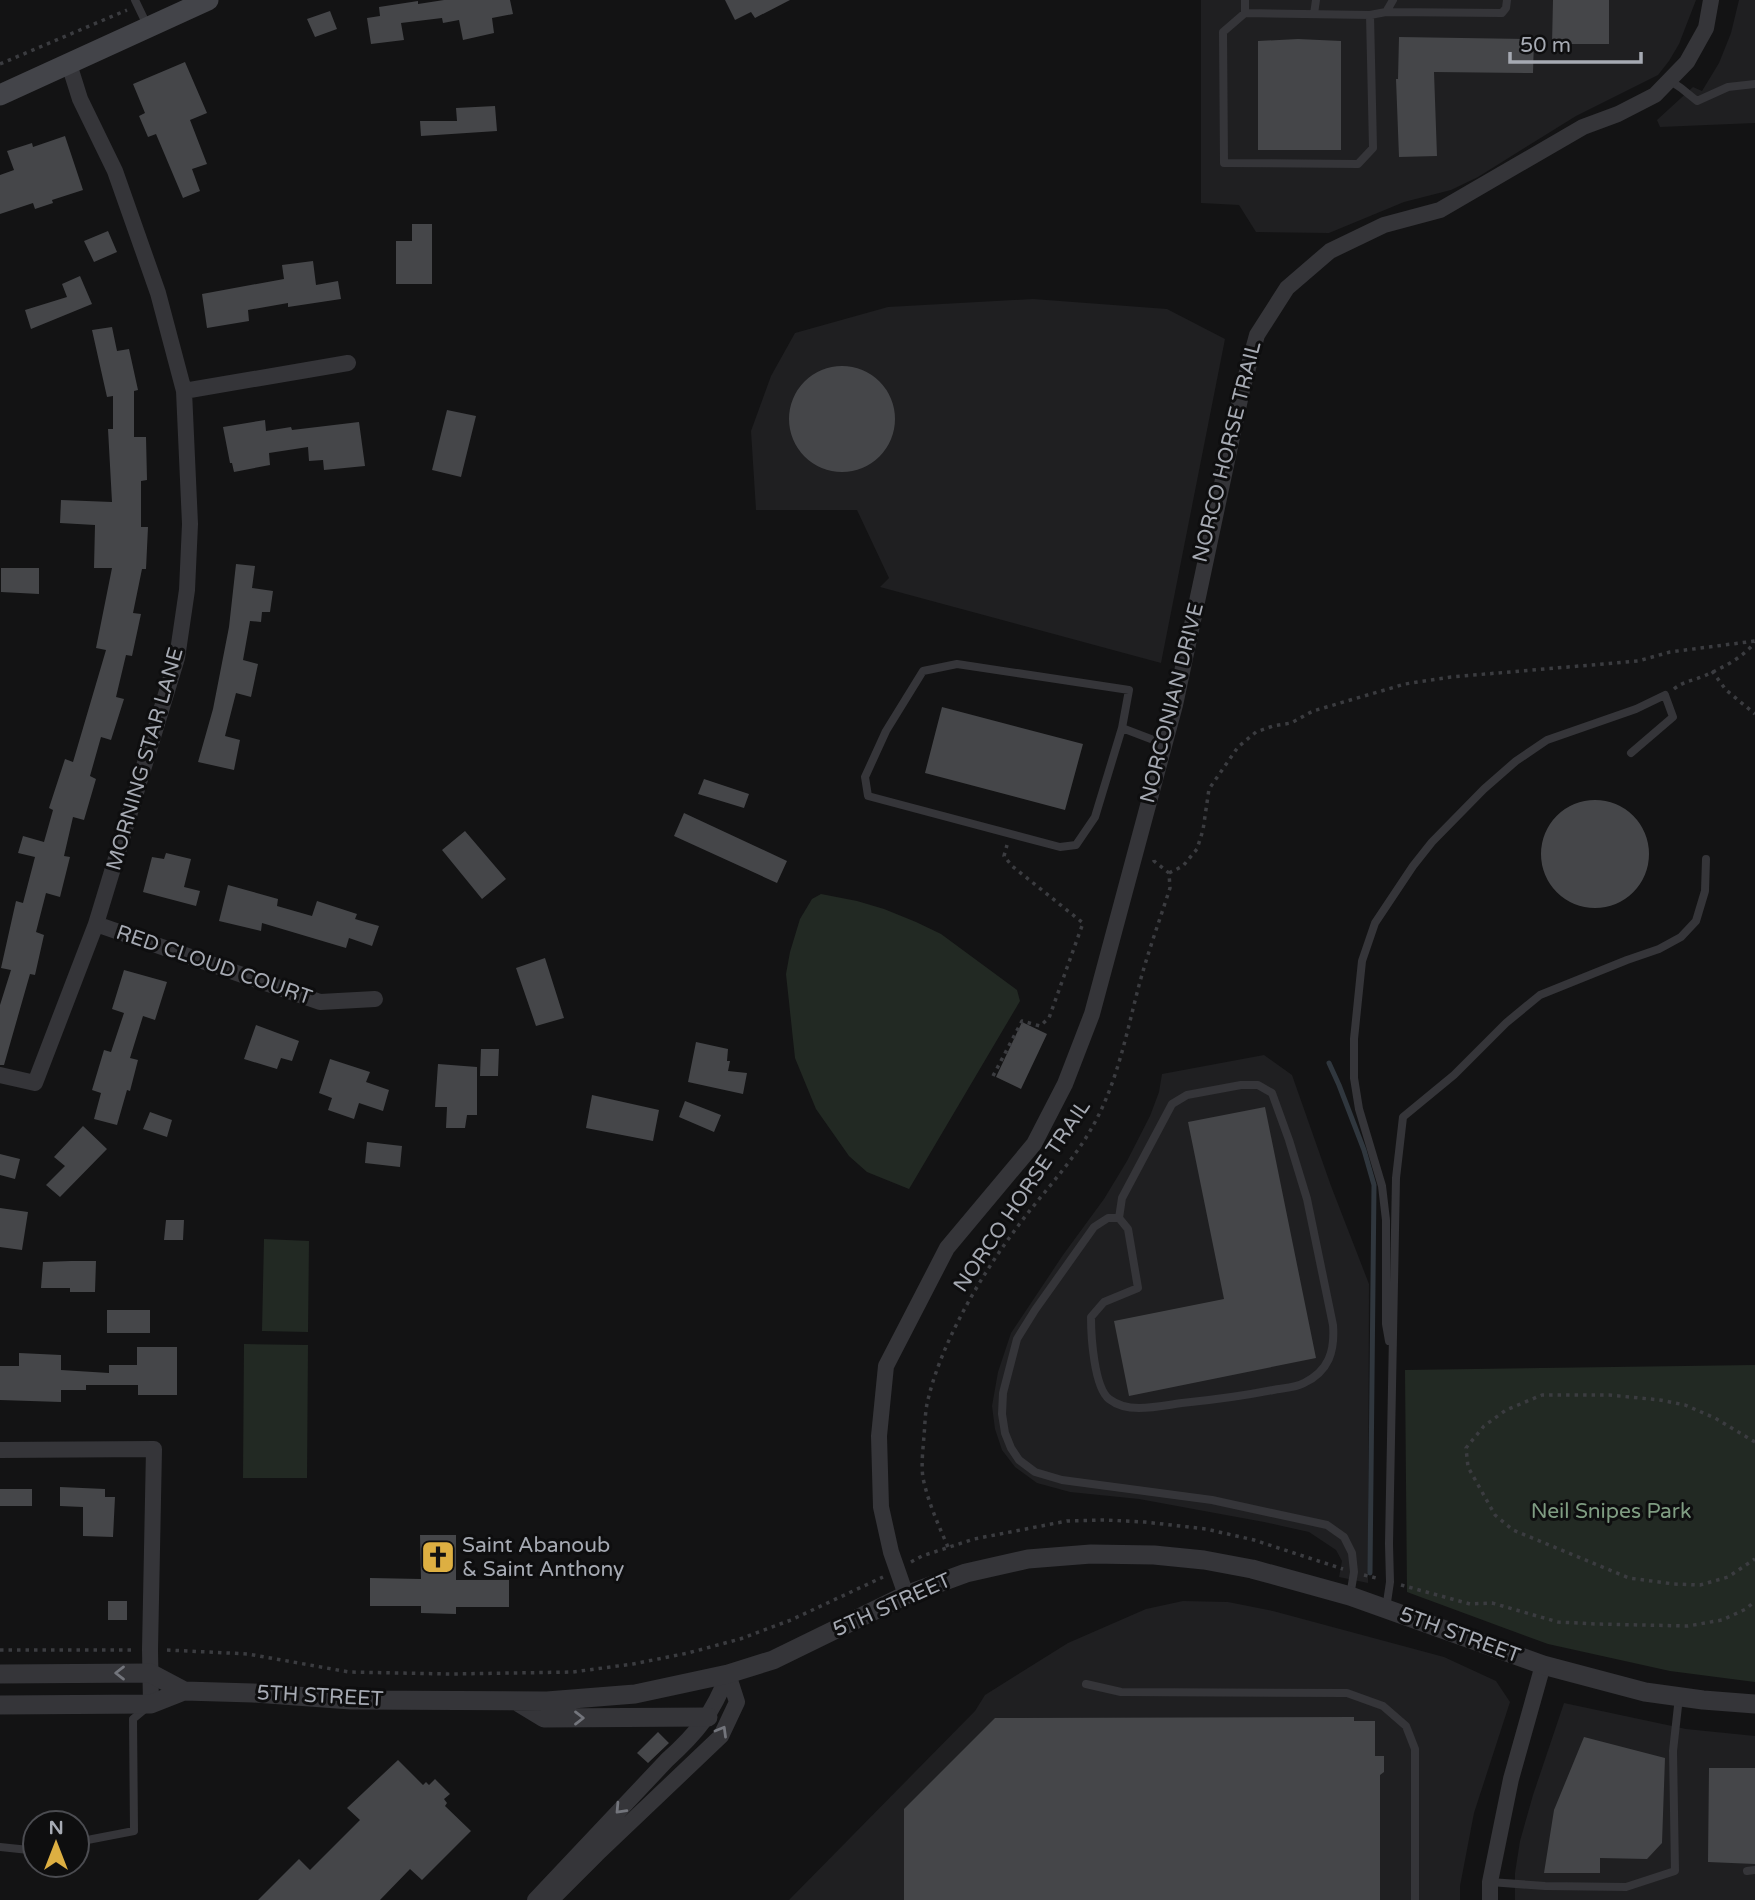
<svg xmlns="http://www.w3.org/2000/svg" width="1755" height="1900" font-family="'Varela Round',sans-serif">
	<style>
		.built { fill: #1f1f21 }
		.green { fill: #222923 }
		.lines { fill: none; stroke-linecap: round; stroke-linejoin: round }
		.stream { stroke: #30373e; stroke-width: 5 }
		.building { fill: #454649 }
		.path { stroke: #3b3c40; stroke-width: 3.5; stroke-dasharray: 3.5 5; stroke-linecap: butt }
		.service { stroke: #353539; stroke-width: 8 }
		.minor { stroke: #353539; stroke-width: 16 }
		.tertiary { stroke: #353539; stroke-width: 19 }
		.secondary { stroke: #434449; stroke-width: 21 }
		.oneway { stroke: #73757c }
		.labels { text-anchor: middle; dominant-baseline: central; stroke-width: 6; stroke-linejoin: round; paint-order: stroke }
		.street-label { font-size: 21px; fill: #a6aab3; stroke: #0e0e0f }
		.park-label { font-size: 21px; fill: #7f9c82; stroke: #0e0e0f }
		.poi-label { font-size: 21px; fill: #a6aab3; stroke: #0e0e0f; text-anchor: start }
	</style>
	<rect width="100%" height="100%" fill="#131314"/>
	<path class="built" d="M 1201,0 L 1696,0 L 1679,44 L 1669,61 L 1658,75 L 1576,116 L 1478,177 L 1451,190 L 1404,202 L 1329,233 L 1256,232 L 1239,205 L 1201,203 Z
		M 1739,0 L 1755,0 L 1755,123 L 1660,127 L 1657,120 L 1693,87 L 1702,91 L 1719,63 L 1731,33 Z
		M 1033,299 L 1167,309 L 1225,339 L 1161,663 L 880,587 L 889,578 L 857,510 L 756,510 L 751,431 L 771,376 L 795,333 L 888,307 Z
		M 1264,1055 L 1292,1075 L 1331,1186 L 1369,1284 L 1368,1583 L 1339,1577 L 1342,1561 L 1336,1550 L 1309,1532 L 1264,1522 L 1139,1499 L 1070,1492 L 1037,1483 L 1015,1467 L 1002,1450 L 995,1429 L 992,1406 L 998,1372 L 1011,1333 L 1063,1255 L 1104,1199 L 1127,1161 L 1150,1116 L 1159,1092 L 1162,1074 Z
		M 1183,1601 L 1228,1602 L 1273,1611 L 1444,1657 L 1496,1681 L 1510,1702 L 1474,1813 L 1460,1886 L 1460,1900 L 789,1900 L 975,1711 L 985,1695 L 1068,1643 L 1146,1609 Z
		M 1564,1703 L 1686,1729 L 1755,1736 L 1755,1900 L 1515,1900 L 1515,1873 L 1520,1841 L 1533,1795 Z"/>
	<path class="green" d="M 821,894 L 857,901 L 884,909 L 916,922 L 941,934 L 1017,990 L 1020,1001 L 909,1189 L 867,1172 L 849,1156 L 816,1109 L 795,1058 L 786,974 L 790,952 L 800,919 L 812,899 Z
		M 264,1239 L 309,1241 L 308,1332 L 262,1331 Z
		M 244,1344 L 308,1345 L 307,1478 L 243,1478 Z
		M 1755,1365 L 1755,1682 L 1670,1671 L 1548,1644 L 1407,1592 L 1405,1370 Z"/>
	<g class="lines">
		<path class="stream" d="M 1329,1063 L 1339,1085 L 1364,1150 L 1374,1185 L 1370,1573"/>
	</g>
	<path class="building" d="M 444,0 L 510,0 L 513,14 L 492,18 L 494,33 L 463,40 L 459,20 L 443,23 L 442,18 L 401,23 L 404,40 L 371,44 L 367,18 L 380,16 L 379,7 L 418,1 L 418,4 Z
		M 725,0 L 790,0 L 755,18 L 751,12 L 735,20 Z
		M 1553,0 L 1609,0 L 1609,44 L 1552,44 Z
		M 330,11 L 337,29 L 315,37 L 307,19 Z
		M 1399,37 L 1534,39 L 1533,73 L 1434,72 L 1437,156 L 1399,157 L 1396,79 L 1398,79 Z
		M 1298,39 L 1341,41 L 1341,150 L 1258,150 L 1258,41 Z
		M 185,62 L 207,113 L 190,120 L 207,164 L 192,169 L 200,191 L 183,198 L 156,134 L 148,137 L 139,116 L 145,113 L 133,84 Z
		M 495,106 L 497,131 L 421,136 L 420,121 L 457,121 L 456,108 Z
		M 65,136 L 83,190 L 52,200 L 53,203 L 35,209 L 33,203 L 0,214 L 0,175 L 14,170 L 7,151 L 32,143 L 33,147 Z
		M 412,224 L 432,224 L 432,284 L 396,284 L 396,241 L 412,241 Z
		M 108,231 L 117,252 L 94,262 L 84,241 Z
		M 313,261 L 316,285 L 338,281 L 341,299 L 288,307 L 288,303 L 248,310 L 249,321 L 207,328 L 202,294 L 284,279 L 282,265 Z
		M 80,276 L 92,304 L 31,329 L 25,310 L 67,297 L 62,284 Z
		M 112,327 L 117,351 L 129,349 L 138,390 L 134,391 L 134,437 L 146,437 L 147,480 L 141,481 L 141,527 L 148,527 L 146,569 L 142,569 L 133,613 L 141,614 L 132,656 L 126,655 L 116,697 L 124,699 L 111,740 L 101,737 L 90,776 L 96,779 L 84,820 L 73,817 L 64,856 L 70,857 L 60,897 L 46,893 L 36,932 L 44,935 L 35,975 L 30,974 L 4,1065 L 0,1065 L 0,1005 L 11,970 L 1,968 L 16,901 L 23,903 L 35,857 L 18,853 L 23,836 L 44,842 L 53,810 L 49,808 L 65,759 L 73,762 L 106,650 L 96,648 L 112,568 L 94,568 L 95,525 L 60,523 L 61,500 L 112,502 L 108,429 L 113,429 L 113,396 L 107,397 L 92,330 Z
		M789 419a53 53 0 1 1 106 0a53 53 0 1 1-106 0Z
		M 447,410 L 476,416 L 461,477 L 432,470 Z
		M 265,420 L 266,431 L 291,427 L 292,430 L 359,422 L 365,466 L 324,470 L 323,460 L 309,461 L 308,447 L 269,453 L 270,465 L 234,472 L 232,463 L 230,463 L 223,427 Z
		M 236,564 L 255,566 L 252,588 L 273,591 L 270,612 L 262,612 L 261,622 L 250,621 L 243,660 L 258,664 L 251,697 L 236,693 L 225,736 L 240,740 L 234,770 L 198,762 L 213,709 L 229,627 Z
		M 1,568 L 39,568 L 39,594 L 1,592 Z
		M 942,707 L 1083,744 L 1065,810 L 925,773 Z
		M 704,779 L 749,794 L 744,808 L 698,794 Z
		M1541 854a54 54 0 1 1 108 0a54 54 0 1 1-108 0Z
		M 684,813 L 787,861 L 777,883 L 674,836 Z
		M 465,831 L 506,879 L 482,899 L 442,850 Z
		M 166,853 L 191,859 L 184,887 L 200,891 L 196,906 L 143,892 L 152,857 L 164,859 Z
		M 228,885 L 278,899 L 277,906 L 312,916 L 317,901 L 357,914 L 355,919 L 379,926 L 372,946 L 349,938 L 346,948 L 262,923 L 261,931 L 219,921 Z
		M 545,958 L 564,1018 L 536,1026 L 516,968 Z
		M 124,970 L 167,982 L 155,1020 L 143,1016 L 130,1058 L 138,1060 L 130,1091 L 127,1090 L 117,1125 L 94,1119 L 101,1093 L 92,1090 L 104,1050 L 111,1052 L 124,1013 L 112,1009 Z
		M 1022,1022 L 1047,1034 L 1021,1089 L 996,1077 Z
		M 256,1025 L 299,1041 L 292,1061 L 281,1058 L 277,1069 L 244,1059 Z
		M 696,1042 L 728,1049 L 727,1061 L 730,1061 L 728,1071 L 747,1073 L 743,1094 L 688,1082 Z
		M 481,1049 L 499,1049 L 498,1076 L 480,1076 Z
		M 330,1059 L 370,1072 L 366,1082 L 389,1090 L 383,1111 L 359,1103 L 354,1119 L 328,1110 L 332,1098 L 319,1093 Z
		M 438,1064 L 477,1067 L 477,1115 L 467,1115 L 465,1128 L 446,1128 L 447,1107 L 435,1107 Z
		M 592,1095 L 659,1110 L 653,1141 L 586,1128 Z
		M 685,1101 L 721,1115 L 714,1132 L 679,1117 Z
		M 1265,1107 L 1316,1358 L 1129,1396 L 1114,1321 L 1224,1299 L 1188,1122 Z
		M 150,1112 L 172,1120 L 167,1137 L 143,1129 Z
		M 83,1126 L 107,1149 L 60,1197 L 46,1185 L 65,1166 L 54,1157 Z
		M 367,1142 L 402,1146 L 400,1167 L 365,1163 Z
		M 0,1154 L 20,1159 L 15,1179 L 0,1175 Z
		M 0,1208 L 28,1212 L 22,1250 L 0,1247 Z
		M 166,1220 L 184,1220 L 183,1240 L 164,1240 Z
		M 71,1261 L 96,1261 L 95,1292 L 70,1292 L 70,1288 L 41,1288 L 43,1262 Z
		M 107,1310 L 150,1310 L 150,1333 L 107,1333 Z
		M 137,1347 L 177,1347 L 177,1395 L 138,1395 L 138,1385 L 86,1385 L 86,1390 L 61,1390 L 61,1402 L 0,1400 L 0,1366 L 19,1366 L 19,1353 L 61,1355 L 61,1370 L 109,1373 L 109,1365 L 137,1365 Z
		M 60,1487 L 105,1489 L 105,1497 L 115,1497 L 113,1537 L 83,1536 L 83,1507 L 60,1506 Z
		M 0,1489 L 32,1489 L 32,1506 L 0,1506 Z
		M 420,1535 L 456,1535 L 456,1580 L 509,1580 L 509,1607 L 456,1607 L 456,1614 L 421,1613 L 421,1606 L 370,1606 L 370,1578 L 421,1579 Z
		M 108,1601 L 127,1601 L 127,1620 L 108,1620 Z
		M 1354,1717 L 1354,1721 L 1375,1721 L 1375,1756 L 1384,1756 L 1384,1772 L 1380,1775 L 1380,1900 L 904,1900 L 904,1809 L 995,1718 Z
		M 658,1732 L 669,1743 L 648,1763 L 637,1753 Z
		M 1584,1737 L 1665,1758 L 1662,1843 L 1647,1859 L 1600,1858 L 1600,1873 L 1544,1873 L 1554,1810 Z
		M 398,1760 L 423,1785 L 426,1782 L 429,1785 L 435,1779 L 450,1794 L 444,1799 L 447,1803 L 445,1806 L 471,1831 L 422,1880 L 410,1869 L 380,1900 L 258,1900 L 299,1859 L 310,1870 L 360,1820 L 347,1808 Z
		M 1709,1768 L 1755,1768 L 1755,1864 L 1708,1862 Z"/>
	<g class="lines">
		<path class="path" d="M 0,64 L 127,10
			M 1712,671 L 1726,690 L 1755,714
			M 1674,689 C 1684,681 1692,681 1704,676 C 1722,668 1744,657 1755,642
			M 1169,873 L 1183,866 L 1197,849 L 1203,830 L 1209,789 L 1238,747 L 1256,732 L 1273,726 L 1291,723 L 1313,711 L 1405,684 L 1451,677 L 1638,661 L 1670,652 L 1755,641
			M 993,1076 L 1022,1021 L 1040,1026 L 1049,1018 L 1083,923 L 1012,866 L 1004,856 L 1007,845
			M 1755,1442 L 1715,1418 L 1685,1405 L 1660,1400 L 1609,1395 L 1542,1395 L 1506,1410 L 1484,1426 L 1466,1448 L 1468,1467 L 1495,1515 L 1513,1530 L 1629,1578 L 1674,1584 L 1700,1585 L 1728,1577 L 1755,1559
			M 948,1547 C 938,1524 928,1502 923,1478 C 921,1465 923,1449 924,1436 C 925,1425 925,1414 927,1404 C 940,1344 981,1275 1018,1226 C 1043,1192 1074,1161 1094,1124 C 1117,1082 1126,1036 1138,989 C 1147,955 1159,922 1170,888 L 1169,873 L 1154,861 L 1153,856
			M 911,1562 L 922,1556 L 974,1539 L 1067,1521 L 1105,1520 L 1145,1522 L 1206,1529 L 1254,1540 L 1343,1569
			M 1364,1575 L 1380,1579
			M 1401,1585 L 1470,1604 L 1492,1603 L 1558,1622 L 1596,1624 L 1688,1626 L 1722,1620 L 1746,1609 L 1755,1601
			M 0,1650 L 134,1650
			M 167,1650 L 248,1654 L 349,1672 L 451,1674 L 573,1672 L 633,1664 L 688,1653 L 740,1639 L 791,1620 L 883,1577"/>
		<path class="service" d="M 135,0 L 147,25
			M 1386,12 L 1502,13 L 1506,8 L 1507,0
			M 1245,13 L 1245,0
			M 1314,14 L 1316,0
			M 1370,15 L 1245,13 L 1223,32 L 1224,163 L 1358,164 L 1373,148 L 1370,15 L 1386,12 L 1393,0
			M 1669,80 L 1681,88 L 1697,101 L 1728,87 L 1755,84
			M 1122,728 L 1095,817 L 1076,845 L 1060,847 L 868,796 L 865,777 L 886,731 L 923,671 L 957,664 L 1129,690 L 1122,728 L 1164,744
			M 1241,1085 L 1258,1085 L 1272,1093 L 1289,1140 L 1307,1199 L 1333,1325 C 1335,1351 1329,1371 1304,1383 C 1295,1388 1282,1388 1273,1390 C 1243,1396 1213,1400 1182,1403 C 1168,1405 1153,1408 1139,1408 C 1128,1408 1118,1406 1109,1399 C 1094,1387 1091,1336 1091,1317 L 1104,1302 L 1138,1288 L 1128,1229 L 1119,1218 L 1122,1198 L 1172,1104 L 1187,1095 Z
			M 1119,1218 L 1108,1218 L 1094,1227 L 1035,1310 L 1017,1339 L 1003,1393 L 1002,1414 L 1005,1433 L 1011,1448 L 1019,1460 L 1035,1472 L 1062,1480 L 1212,1500 L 1327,1525 L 1344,1537 L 1352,1553 L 1354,1572 L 1350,1596
			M 1389,1341 L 1386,1324 L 1386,1220 L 1382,1186 L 1359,1109 L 1354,1078 L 1354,1039 L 1362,961 L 1375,923 L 1413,866 L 1432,842 L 1484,789 L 1516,761 L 1547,740 L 1636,709 L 1665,695 L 1673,717 L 1631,753
			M 1386,1609 L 1390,1582 L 1389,1544 L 1396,1178 L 1403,1117 L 1454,1075 L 1506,1023 L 1540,995 L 1627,960 L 1659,949 L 1681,937 L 1696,921 L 1705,891 L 1706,859
			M 1086,1684 L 1121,1692 L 1347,1693 L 1383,1706 L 1406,1726 L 1415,1749 L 1415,1900
			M 77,1842 L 134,1831 L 133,1719 L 145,1709
			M 0,1847 L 29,1850 L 35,1849
			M 1747,1871 L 1755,1870
			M 1490,1882 L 1545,1886 L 1626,1887 L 1675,1871 L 1673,1751 L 1679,1697"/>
		<path class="minor" d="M 184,391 L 348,363
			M 96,924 L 320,1002 L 375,999
			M 0,1075 L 35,1083 L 96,924 L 177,658 L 187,590 L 190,524 L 184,391 L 158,293 L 115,171 L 80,99 L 69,64
			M 0,1450 L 154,1449 L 150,1650 L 151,1704
			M 906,1595 L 891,1552 L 881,1507 L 879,1436 L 886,1366 L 947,1248 L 1034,1144 L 1065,1084 L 1092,1014 L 1175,705 L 1242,390 L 1257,335 L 1287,288 L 1330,251 L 1384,225 L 1440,210 L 1583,127 L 1618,114 L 1655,95 L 1687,62 L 1706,28 L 1711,0
			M 535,1900 L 667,1760 C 698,1732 713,1713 728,1674
			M 551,1900 L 597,1854 L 721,1736 L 737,1702 L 728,1674
			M 1490,1900 L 1490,1882 L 1511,1779 L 1543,1665"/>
		<path class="tertiary" d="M 0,1674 L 150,1673 L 184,1691
			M 516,1701 L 544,1718 L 708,1717
			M 0,1705 L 151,1704 L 184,1691 L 253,1693 L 351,1700 L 547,1701 L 635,1694 L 728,1674 L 773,1660 L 906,1595 L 966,1573 L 1028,1559 L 1091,1554 L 1154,1555 L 1204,1560 L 1252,1569 L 1350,1596 L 1543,1665 L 1645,1692 L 1703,1700 L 1755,1704"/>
		<path class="secondary" d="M 0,95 L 208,0"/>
	</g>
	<defs><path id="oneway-chevron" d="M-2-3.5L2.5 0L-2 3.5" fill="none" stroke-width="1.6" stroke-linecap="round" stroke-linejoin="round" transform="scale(1.75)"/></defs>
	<g class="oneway">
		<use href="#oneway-chevron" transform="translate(120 1673) rotate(180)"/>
		<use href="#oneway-chevron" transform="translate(579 1718)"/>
		<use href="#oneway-chevron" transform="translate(722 1731) rotate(-60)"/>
		<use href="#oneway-chevron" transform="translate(620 1809) rotate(133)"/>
	</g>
	<defs>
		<g id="church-square" transform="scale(1.75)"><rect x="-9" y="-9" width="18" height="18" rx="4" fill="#ddaf42" stroke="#0e0e0f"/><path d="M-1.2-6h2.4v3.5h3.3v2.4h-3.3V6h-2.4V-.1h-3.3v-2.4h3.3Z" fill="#111"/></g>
	</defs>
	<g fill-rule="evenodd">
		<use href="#church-square" x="438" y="1557"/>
	</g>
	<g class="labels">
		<g class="street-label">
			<text transform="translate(1227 452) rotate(-76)">NORCO HORSE TRAIL</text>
			<text transform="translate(1172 703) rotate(-76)">NORCONIAN DRIVE</text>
			<text transform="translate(145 759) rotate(-74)">MORNING STAR LANE</text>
			<text transform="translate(214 965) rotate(19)">RED CLOUD COURT</text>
			<text transform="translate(1022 1196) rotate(-56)">NORCO HORSE TRAIL</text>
			<text transform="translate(892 1605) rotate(-24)">5TH STREET</text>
			<text transform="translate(1460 1635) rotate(20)">5TH STREET</text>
			<text transform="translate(320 1696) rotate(3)">5TH STREET</text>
		</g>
		<g class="park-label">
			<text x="1611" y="1511">Neil Snipes Park</text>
		</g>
		<g class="poi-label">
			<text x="462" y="1545">Saint Abanoub<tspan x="462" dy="24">&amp; Saint Anthony</tspan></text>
		</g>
	</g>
	<g transform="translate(56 1844)"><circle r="33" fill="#0e0e0f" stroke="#4b4c51" stroke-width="2"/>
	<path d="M0-5L12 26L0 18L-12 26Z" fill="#ddaf42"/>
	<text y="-10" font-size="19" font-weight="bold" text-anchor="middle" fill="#a6aab3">N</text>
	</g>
	<path d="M1510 52v10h131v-10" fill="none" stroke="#a6aab3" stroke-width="3.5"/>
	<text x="1520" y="52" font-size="21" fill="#a6aab3" stroke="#0e0e0f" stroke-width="5" paint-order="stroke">50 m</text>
</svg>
